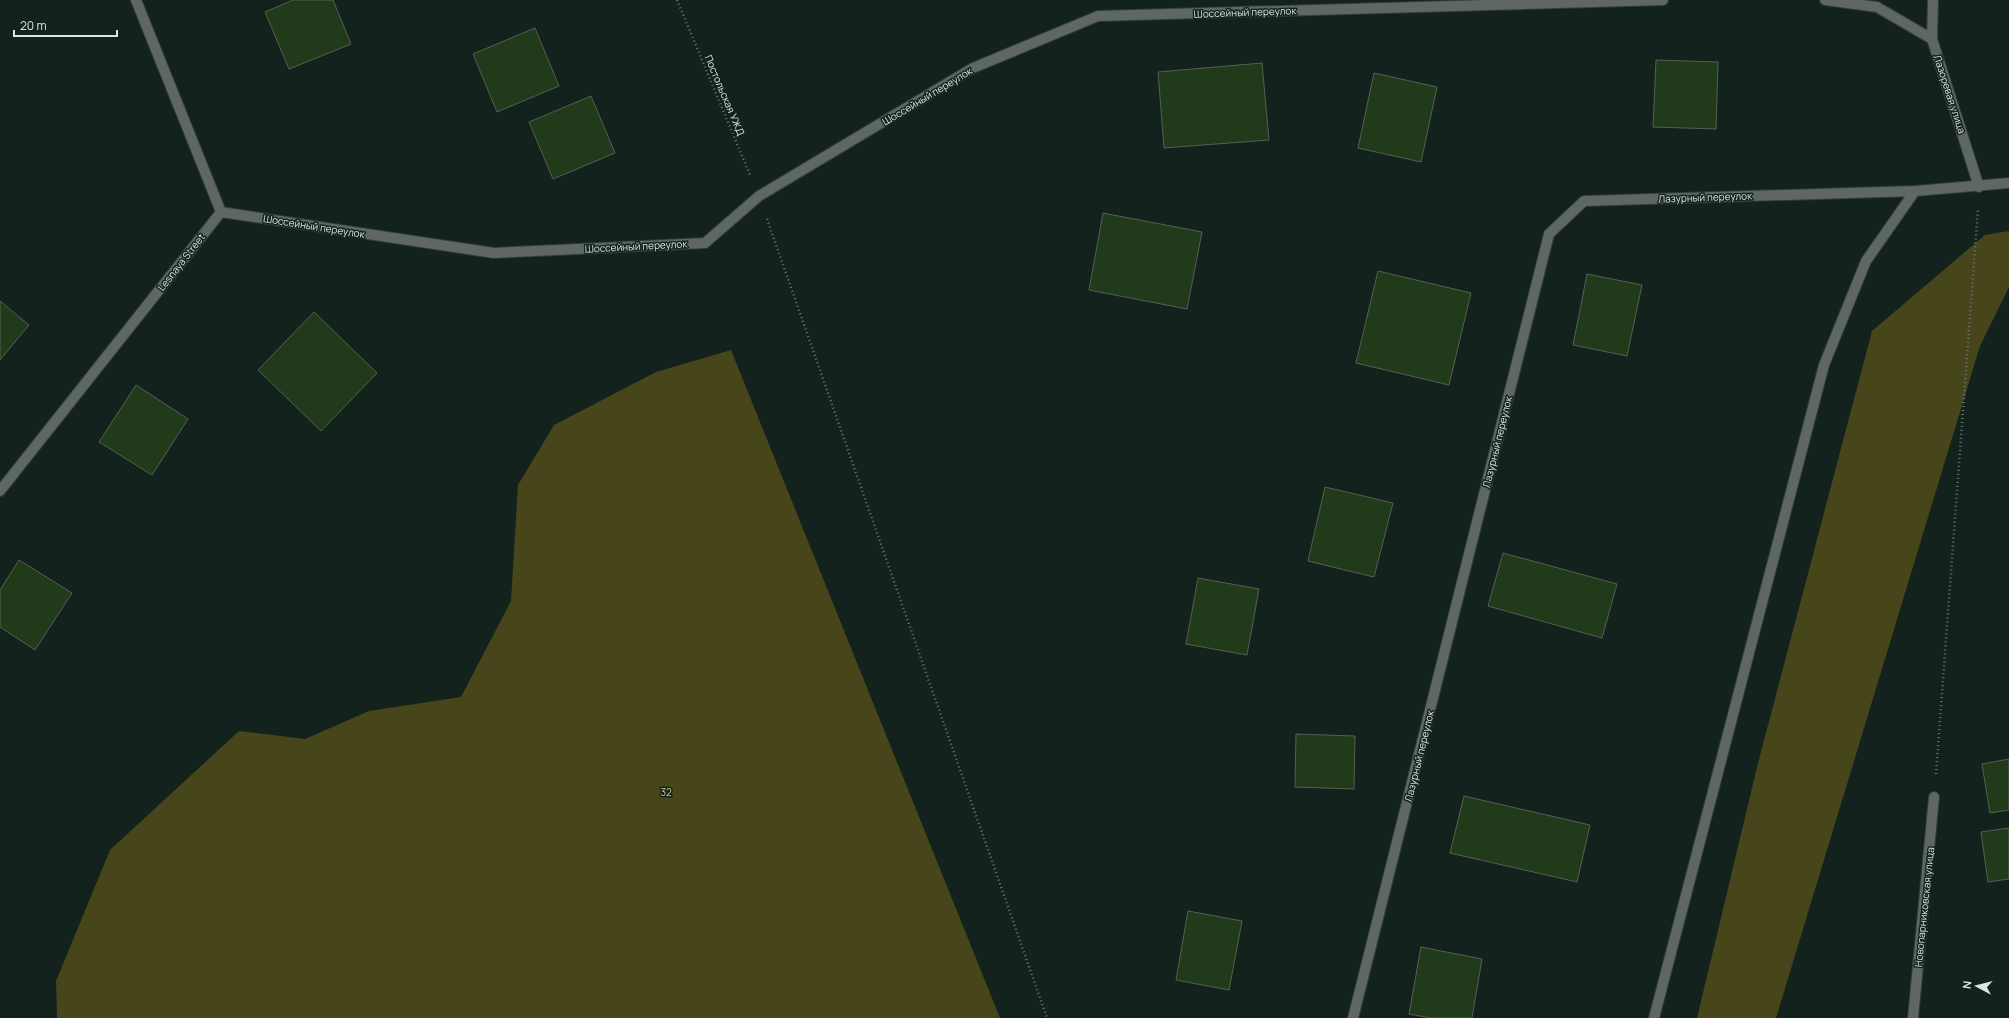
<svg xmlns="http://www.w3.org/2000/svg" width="2009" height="1018" font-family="Manrope,sans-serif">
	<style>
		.forest { fill: #47461a }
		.building { fill: #213a1a; stroke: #565f54 }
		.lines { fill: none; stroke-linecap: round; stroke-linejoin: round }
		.street-casing { stroke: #303d39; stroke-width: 12 }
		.path { stroke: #697570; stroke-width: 2.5; stroke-dasharray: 1 3; stroke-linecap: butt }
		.street { stroke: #5e6666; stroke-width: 10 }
		.labels { text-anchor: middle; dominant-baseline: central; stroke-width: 3; stroke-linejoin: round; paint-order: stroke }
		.street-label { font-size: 10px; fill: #dde5e2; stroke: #14221d }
		.park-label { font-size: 10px; fill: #cecd85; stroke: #14221d }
	</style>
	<rect width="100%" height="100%" fill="#14221d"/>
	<path class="forest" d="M 2009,231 L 2009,287 L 1980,346 L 1776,1018 L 1697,1018 L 1758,763 L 1872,331 L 1985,235 Z
		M 731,350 L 1000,1018 L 57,1018 L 56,981 L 110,850 L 239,731 L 305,739 L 369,711 L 461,697 L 511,601 L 518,485 L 554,425 L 656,372 Z"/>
	<path class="building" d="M 293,0 L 333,0 L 351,44 L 289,69 L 265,12 Z
		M 535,28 L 559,86 L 497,112 L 473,54 Z
		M 1656,60 L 1718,62 L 1716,129 L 1653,127 Z
		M 1262,63 L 1269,140 L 1164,148 L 1158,72 Z
		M 1374,73 L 1437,87 L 1421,162 L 1358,148 Z
		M 591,96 L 615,153 L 553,179 L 529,122 Z
		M 1103,213 L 1202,232 L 1187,309 L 1089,290 Z
		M 1378,271 L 1471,293 L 1449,385 L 1356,363 Z
		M 1587,274 L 1642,285 L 1627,356 L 1573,345 Z
		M 0,301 L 29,325 L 0,360 Z
		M 314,312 L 377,373 L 321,431 L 258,370 Z
		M 136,385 L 188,419 L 152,475 L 99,442 Z
		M 1325,487 L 1393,503 L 1374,577 L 1308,561 Z
		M 1503,553 L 1617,584 L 1602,638 L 1488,606 Z
		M 19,560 L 72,593 L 35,650 L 0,627 L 0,590 Z
		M 1198,578 L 1259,589 L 1247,655 L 1186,644 Z
		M 1296,734 L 1355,736 L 1354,789 L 1295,787 Z
		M 2009,759 L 2009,810 L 1990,813 L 1982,764 Z
		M 1464,796 L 1590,825 L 1577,882 L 1450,853 Z
		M 2009,828 L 2009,879 L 1988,882 L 1981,832 Z
		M 1188,911 L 1242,921 L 1229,990 L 1176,980 Z
		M 1421,947 L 1482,959 L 1472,1018 L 1431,1018 L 1409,1014 Z"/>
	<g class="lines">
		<g class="street-casing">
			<path id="street" d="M 1825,0 L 1877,7 L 1932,39
				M 1933,0 L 1932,39 L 1979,187
				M 221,212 L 494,253 L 705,243 L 759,196 L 973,68 L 1098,16 L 1663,0
				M 0,491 L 221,212 L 136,0
				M 1353,1018 L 1549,234 L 1584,201 L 1915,191
				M 1654,1018 L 1824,365 L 1866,261 L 1915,191 L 2009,183
				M 1913,1018 L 1934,797"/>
		</g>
		<path class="path" d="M 677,0 L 750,175
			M 767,219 L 1047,1018
			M 1936,774 L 1978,209"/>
		<use href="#street" class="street"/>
	</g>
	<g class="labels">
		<g class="street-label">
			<text transform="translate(1245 12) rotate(-2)">Шоссейный переулок</text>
			<text transform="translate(1950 94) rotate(72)">Лазоревая улица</text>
			<text transform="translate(725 95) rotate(67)">Постольская УЖД</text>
			<text transform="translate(927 96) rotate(-31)">Шоссейный переулок</text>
			<text transform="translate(1705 197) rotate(-2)">Лазурный переулок</text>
			<text transform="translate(314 226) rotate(9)">Шоссейный переулок</text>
			<text transform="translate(636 246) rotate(-3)">Шоссейный переулок</text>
			<text transform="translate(181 262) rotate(-52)">Lesnaya Street</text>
			<text transform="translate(1497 442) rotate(-76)">Лазурный переулок</text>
			<text transform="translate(1419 756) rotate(-76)">Лазурный переулок</text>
			<text transform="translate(1924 907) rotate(-84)">Новопарниковская улица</text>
		</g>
		<g class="park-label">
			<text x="666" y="792">32</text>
		</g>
	</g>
	<g transform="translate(1977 986) rotate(277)" stroke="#14221d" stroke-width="3" paint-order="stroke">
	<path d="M0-3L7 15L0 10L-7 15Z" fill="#dde5e2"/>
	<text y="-6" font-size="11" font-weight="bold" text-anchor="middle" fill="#dde5e2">N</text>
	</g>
	<path d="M14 30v6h103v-6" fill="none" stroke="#dde5e2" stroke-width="2"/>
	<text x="20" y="30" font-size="12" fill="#dde5e2" stroke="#14221d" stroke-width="3" paint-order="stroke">20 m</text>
</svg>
